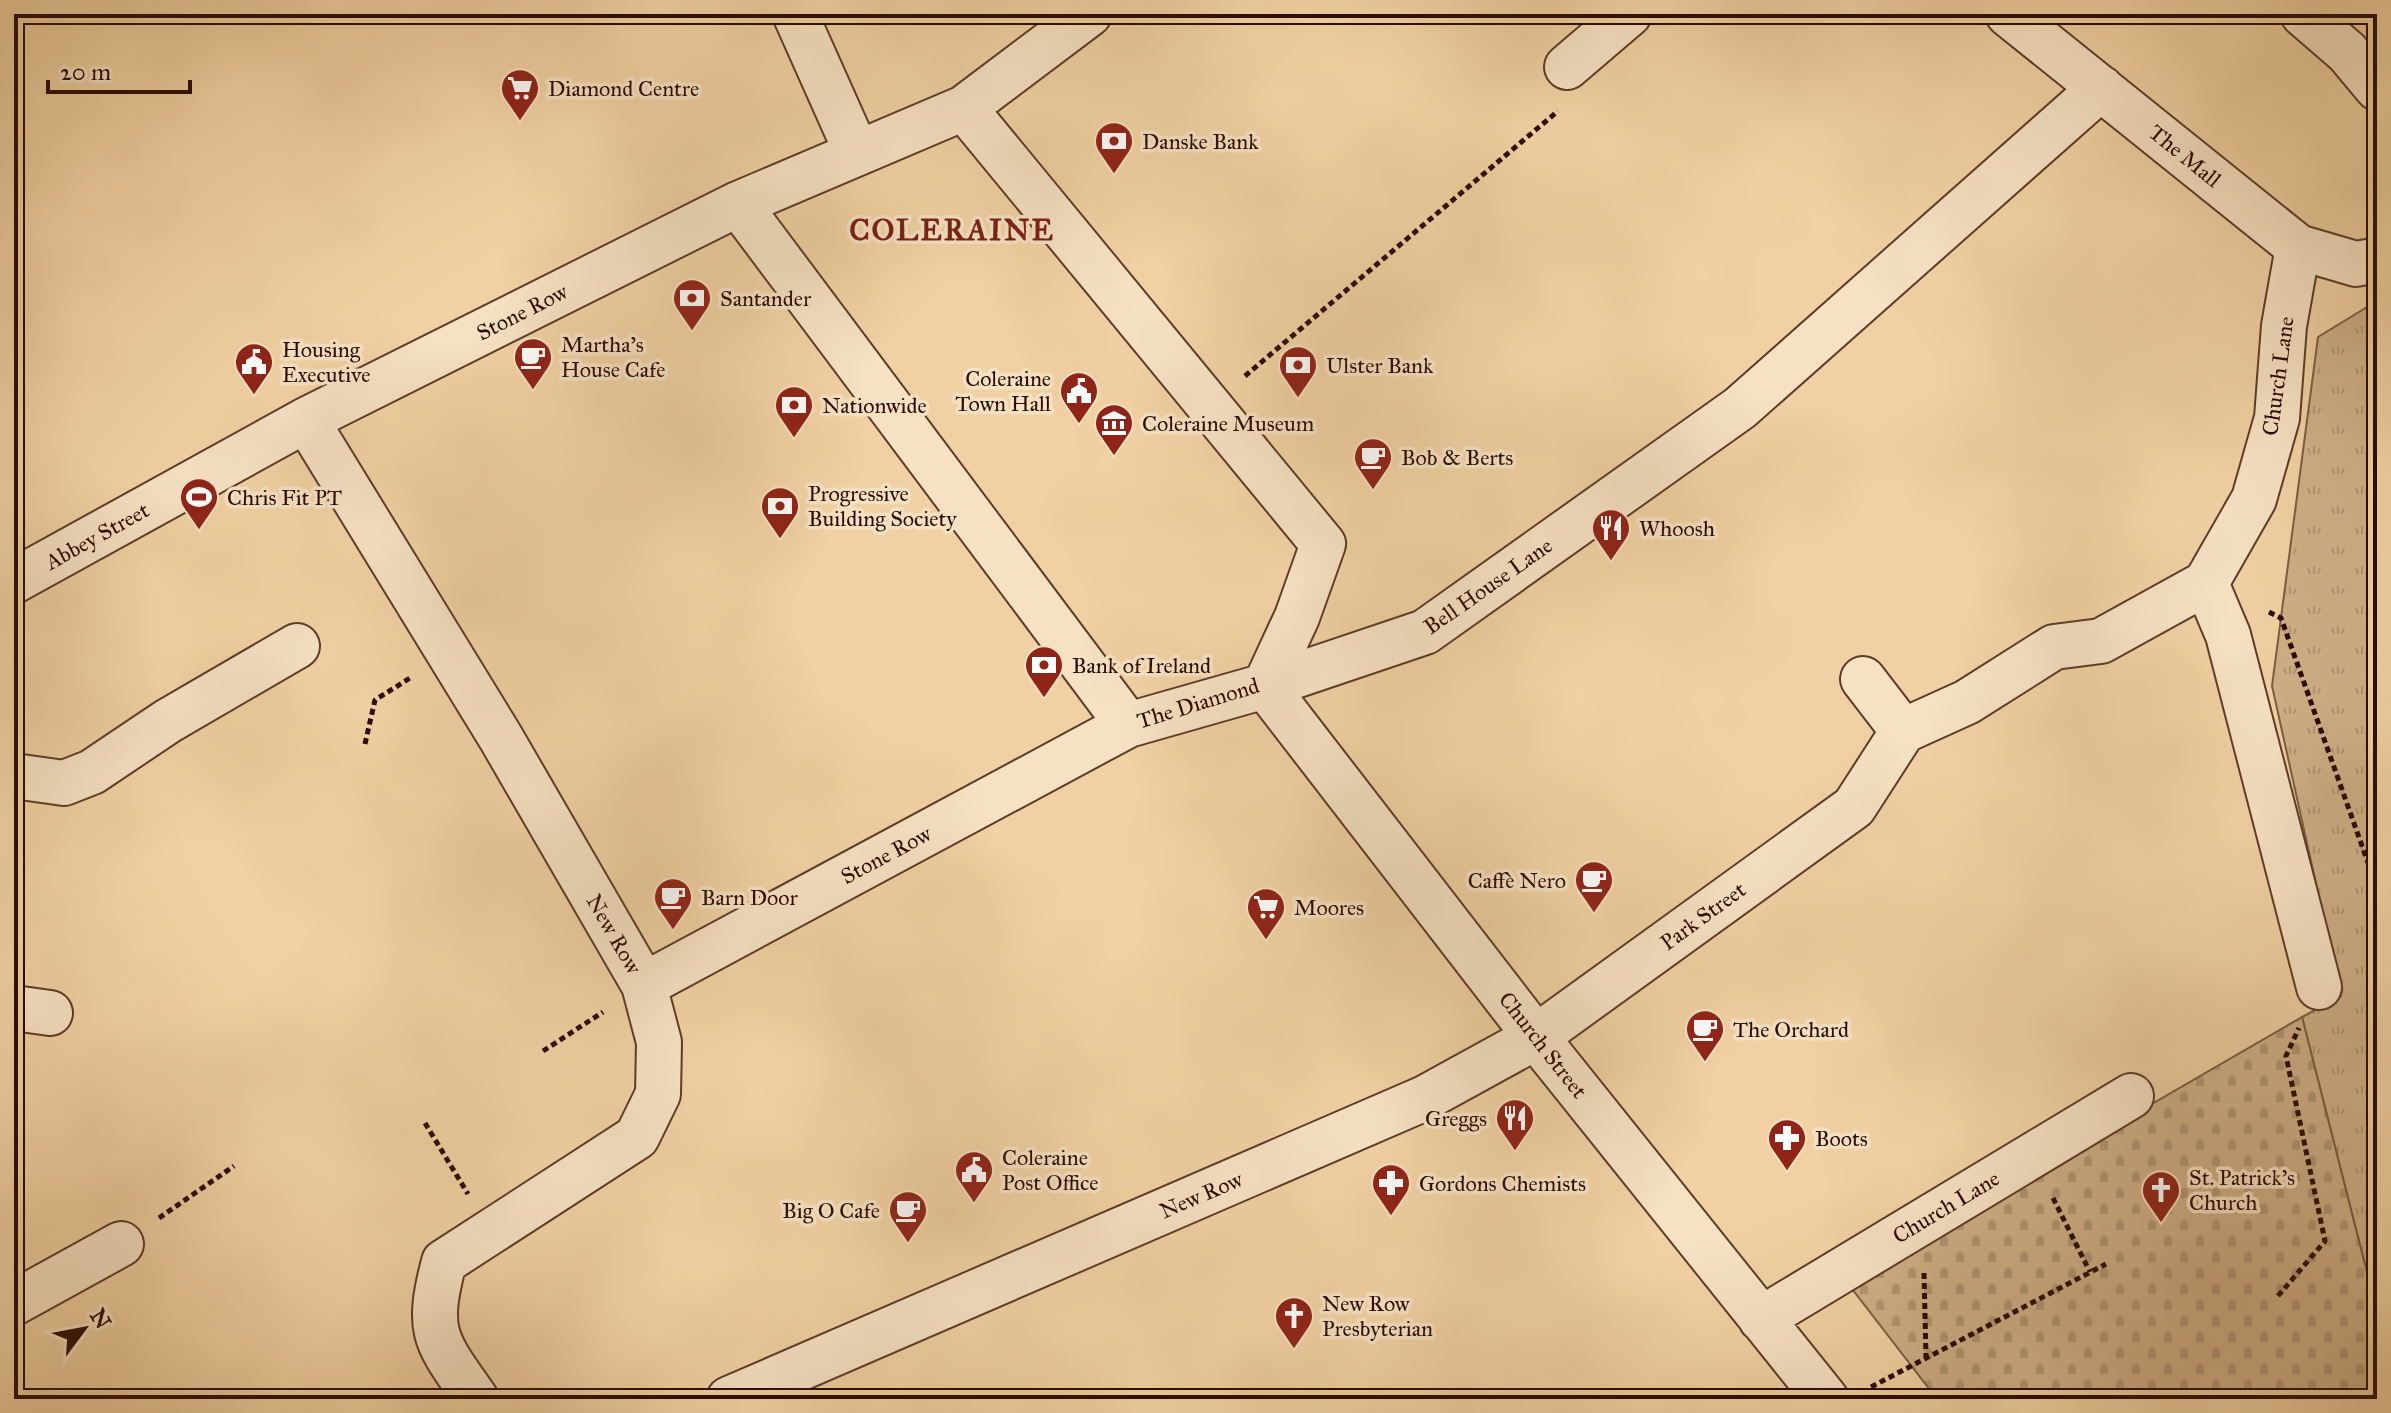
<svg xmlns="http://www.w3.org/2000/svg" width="2391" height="1413" font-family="'IM FELL Great Primer',serif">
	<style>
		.grass { fill: url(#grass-tufts); stroke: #7c5d44; stroke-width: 2 }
		.cemetery { fill: url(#cemetery-stones); stroke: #7c5d44; stroke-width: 2 }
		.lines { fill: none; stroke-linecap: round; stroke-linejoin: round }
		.minor-casing { stroke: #5c3c29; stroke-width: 48 }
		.path { stroke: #2a0b00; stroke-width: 5; stroke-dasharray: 6 4; stroke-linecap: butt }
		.minor { stroke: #f6e1c3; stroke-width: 44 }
		.labels { text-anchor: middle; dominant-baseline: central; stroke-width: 7; stroke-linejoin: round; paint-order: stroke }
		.poi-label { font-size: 22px; fill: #2a0b00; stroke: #f6e1c3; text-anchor: start }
		.street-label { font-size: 22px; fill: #2a0b00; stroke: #f6e1c3 }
		.district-label { font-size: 30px; font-weight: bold; letter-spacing: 2px; fill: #7a1f14; stroke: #f6e1c3 }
	</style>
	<defs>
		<pattern id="grass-tufts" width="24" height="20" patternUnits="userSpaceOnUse" patternTransform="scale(2)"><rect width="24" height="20" fill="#cfaf87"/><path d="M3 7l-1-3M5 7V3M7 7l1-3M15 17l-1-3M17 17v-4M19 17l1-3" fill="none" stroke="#b29573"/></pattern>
		<pattern id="cemetery-stones" width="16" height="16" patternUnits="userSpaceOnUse" patternTransform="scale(2)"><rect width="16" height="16" fill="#cfaf87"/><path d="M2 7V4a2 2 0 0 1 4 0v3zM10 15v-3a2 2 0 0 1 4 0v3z" fill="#b29573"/></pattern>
	</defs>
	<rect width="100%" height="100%" fill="#f1d1a3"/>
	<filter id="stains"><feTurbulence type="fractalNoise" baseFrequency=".0025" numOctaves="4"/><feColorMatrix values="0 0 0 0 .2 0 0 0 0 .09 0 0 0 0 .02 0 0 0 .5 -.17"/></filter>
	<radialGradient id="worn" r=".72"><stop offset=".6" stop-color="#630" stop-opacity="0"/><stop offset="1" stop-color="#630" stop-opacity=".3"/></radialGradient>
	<path class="grass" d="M 2377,301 L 2377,1312 L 2302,1017 L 2341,996 L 2272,686 L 2318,337 Z"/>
	<path class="cemetery" d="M 2302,1017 L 2377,1312 L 2377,1399 L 1937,1399 L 1846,1281 Z"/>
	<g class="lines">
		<g class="minor-casing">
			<path id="minor" d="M 795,14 L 857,153
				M 2008,14 L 2298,247 L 2356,264 L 2377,260
				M 2303,14 L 2347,52 L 2377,88
				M 1567,67 L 1629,14
				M 964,108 L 1323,544 L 1297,617 L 1265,686 L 1128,725 L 738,204 Z
				M 964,108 L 1089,14
				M 306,420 L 501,738 L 644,985 L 659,1042 L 658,1094 L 637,1137 L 444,1262 C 425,1334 436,1341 476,1399
				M 14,581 L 306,420 L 738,204
				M 2206,583 L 2228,635 L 2319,987
				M 1863,679 L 1903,731
				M 14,776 L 64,783 L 92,772 L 168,721 L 297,646
				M 644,985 L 1128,725
				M 14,1008 L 50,1013
				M 14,1303 L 121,1244
				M 1761,1319 L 2131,1096
				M 729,1399 L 1425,1098 L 1536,1037 L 1854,807 L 1903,731 L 1967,702 L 2054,647 L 2101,641 L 2206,583 L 2254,499 L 2277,418 L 2284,326 L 2298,247
				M 1826,1399 L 1536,1037 L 1265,686 L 1425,632 L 1740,408 L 2101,88"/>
		</g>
		<path class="path" d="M 1245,376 L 1558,111
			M 2269,612 L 2281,618 L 2377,888
			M 365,744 L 375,700 L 410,678
			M 543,1051 L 603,1012
			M 425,1123 L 468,1194
			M 2053,1198 L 2090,1272
			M 159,1218 L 234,1166
			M 1924,1273 L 1926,1357
			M 2278,1296 L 2325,1241 L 2286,1056 L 2299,1028
			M 1871,1387 L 2106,1264"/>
		<use href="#minor" class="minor"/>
	</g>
	<defs>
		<g id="supermarket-pin" transform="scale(2)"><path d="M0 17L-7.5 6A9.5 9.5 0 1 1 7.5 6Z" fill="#8f2418" stroke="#f6e1c3"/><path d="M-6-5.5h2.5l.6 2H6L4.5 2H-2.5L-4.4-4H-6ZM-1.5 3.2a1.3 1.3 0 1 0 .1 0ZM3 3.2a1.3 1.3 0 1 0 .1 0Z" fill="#fff"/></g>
		<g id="bank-pin" transform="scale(2)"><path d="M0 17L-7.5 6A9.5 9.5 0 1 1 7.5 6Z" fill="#8f2418" stroke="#f6e1c3"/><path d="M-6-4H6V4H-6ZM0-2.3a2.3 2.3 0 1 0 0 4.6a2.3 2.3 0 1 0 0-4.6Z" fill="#fff"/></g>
		<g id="cafe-pin" transform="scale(2)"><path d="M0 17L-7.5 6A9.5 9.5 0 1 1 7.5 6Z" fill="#8f2418" stroke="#f6e1c3"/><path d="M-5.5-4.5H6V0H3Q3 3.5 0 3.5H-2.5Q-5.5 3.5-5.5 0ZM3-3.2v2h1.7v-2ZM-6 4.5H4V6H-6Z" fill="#fff"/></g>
		<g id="civic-pin" transform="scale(2)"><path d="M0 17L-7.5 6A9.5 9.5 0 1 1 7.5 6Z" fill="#8f2418" stroke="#f6e1c3"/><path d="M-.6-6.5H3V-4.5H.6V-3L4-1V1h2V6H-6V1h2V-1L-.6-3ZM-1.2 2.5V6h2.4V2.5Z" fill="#fff"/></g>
		<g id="museum-pin" transform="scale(2)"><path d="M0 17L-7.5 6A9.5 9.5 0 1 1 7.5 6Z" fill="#8f2418" stroke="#f6e1c3"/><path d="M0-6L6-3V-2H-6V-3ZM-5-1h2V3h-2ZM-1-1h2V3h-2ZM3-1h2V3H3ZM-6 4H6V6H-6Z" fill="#fff"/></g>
		<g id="stadium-pin" transform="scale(2)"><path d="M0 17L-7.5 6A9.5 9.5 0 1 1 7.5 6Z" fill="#8f2418" stroke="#f6e1c3"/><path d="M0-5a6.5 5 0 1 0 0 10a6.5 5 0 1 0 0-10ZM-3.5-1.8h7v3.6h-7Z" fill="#fff"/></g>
		<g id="restaurant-pin" transform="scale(2)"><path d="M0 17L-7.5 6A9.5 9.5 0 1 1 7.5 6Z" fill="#8f2418" stroke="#f6e1c3"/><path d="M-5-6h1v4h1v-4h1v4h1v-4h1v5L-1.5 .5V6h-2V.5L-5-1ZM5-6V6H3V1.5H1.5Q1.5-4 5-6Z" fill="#fff"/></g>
		<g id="pharmacy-pin" transform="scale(2)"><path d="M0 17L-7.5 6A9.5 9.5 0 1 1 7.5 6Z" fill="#8f2418" stroke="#f6e1c3"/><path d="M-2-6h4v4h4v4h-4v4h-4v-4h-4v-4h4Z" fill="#fff"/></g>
		<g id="church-pin" transform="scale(2)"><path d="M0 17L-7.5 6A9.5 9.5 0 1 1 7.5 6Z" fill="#8f2418" stroke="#f6e1c3"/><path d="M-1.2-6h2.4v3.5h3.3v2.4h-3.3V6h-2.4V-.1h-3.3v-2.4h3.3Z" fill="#fff"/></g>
	</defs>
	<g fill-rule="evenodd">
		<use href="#supermarket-pin" x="520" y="88"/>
		<use href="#bank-pin" x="1114" y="141"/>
		<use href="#bank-pin" x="692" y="298"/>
		<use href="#cafe-pin" x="533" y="357"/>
		<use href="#civic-pin" x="254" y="362"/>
		<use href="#bank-pin" x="1298" y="365"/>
		<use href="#civic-pin" x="1079" y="391"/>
		<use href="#bank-pin" x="794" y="405"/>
		<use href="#museum-pin" x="1114" y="423"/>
		<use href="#cafe-pin" x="1373" y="457"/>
		<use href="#stadium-pin" x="199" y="497"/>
		<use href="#bank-pin" x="780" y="506"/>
		<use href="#restaurant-pin" x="1611" y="528"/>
		<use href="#bank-pin" x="1044" y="665"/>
		<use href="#cafe-pin" x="1594" y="880"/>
		<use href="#cafe-pin" x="673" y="897"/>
		<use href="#supermarket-pin" x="1266" y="907"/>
		<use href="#cafe-pin" x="1705" y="1029"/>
		<use href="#restaurant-pin" x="1515" y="1118"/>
		<use href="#pharmacy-pin" x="1787" y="1138"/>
		<use href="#civic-pin" x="974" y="1170"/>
		<use href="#pharmacy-pin" x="1391" y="1183"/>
		<use href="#church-pin" x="2161" y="1190"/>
		<use href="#cafe-pin" x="908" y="1210"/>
		<use href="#church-pin" x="1294" y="1316"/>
	</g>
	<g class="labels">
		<g class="poi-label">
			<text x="548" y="88">Diamond Centre</text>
			<text x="1142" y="141">Danske Bank</text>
			<text x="720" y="298">Santander</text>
			<text x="561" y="344">Martha's<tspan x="561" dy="25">House Cafe</tspan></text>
			<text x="282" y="349">Housing<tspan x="282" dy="25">Executive</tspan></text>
			<text x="1326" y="365">Ulster Bank</text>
			<text x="1051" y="378" text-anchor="end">Coleraine<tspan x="1051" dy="25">Town Hall</tspan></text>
			<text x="822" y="405">Nationwide</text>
			<text x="1142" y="423">Coleraine Museum</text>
			<text x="1401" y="457">Bob &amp; Berts</text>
			<text x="808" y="493">Progressive<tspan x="808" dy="25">Building Society</tspan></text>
			<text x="227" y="497">Chris Fit PT</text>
			<text x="1639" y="528">Whoosh</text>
			<text x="1072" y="665">Bank of Ireland</text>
			<text x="1566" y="880" text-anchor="end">Caffè Nero</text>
			<text x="701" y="897">Barn Door</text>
			<text x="1294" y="907">Moores</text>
			<text x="1733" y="1029">The Orchard</text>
			<text x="1487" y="1118" text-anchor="end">Greggs</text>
			<text x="1815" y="1138">Boots</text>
			<text x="1002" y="1157">Coleraine<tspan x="1002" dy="25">Post Office</tspan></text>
			<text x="2189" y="1177">St. Patrick's<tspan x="2189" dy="25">Church</tspan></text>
			<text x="1419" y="1183">Gordons Chemists</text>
			<text x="880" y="1210" text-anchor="end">Big O Cafe</text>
			<text x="1322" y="1303">New Row<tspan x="1322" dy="25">Presbyterian</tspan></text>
		</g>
		<g class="street-label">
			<text transform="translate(2185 156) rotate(39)">The Mall</text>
			<text transform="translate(522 312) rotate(-27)">Stone Row</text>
			<text transform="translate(2278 376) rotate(-82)">Church Lane</text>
			<text transform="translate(97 536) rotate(-29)">Abbey Street</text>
			<text transform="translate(1488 586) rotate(-35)">Bell House Lane</text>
			<text transform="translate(1198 703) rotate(-17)">The Diamond</text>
			<text transform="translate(886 855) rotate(-28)">Stone Row</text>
			<text transform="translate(1703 916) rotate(-36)">Park Street</text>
			<text transform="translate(614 934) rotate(60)">New Row</text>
			<text transform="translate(1543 1045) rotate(52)">Church Street</text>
			<text transform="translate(1201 1195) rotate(-23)">New Row</text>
			<text transform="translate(1946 1207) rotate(-31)">Church Lane</text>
		</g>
		<g class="district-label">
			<text x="952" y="230">COLERAINE</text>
		</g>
	</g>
	<rect width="2391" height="1413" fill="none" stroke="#f1d1a3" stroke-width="48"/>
	<rect x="16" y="16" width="2359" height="1381" fill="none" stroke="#2a0b00" stroke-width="4"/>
	<rect x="24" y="24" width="2343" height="1365" fill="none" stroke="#2a0b00" stroke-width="2"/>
	<g transform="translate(84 1329) rotate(58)" stroke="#f6e1c3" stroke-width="6" paint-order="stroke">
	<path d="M0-6L14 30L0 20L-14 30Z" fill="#2a0b00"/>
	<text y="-12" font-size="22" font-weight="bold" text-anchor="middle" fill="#2a0b00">N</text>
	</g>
	<path d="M48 80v12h142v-12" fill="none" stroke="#2a0b00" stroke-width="4"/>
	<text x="60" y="80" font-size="24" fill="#2a0b00" stroke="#f6e1c3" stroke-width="6" paint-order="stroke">20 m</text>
	<rect width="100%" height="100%" filter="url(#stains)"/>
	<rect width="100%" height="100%" fill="url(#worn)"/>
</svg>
